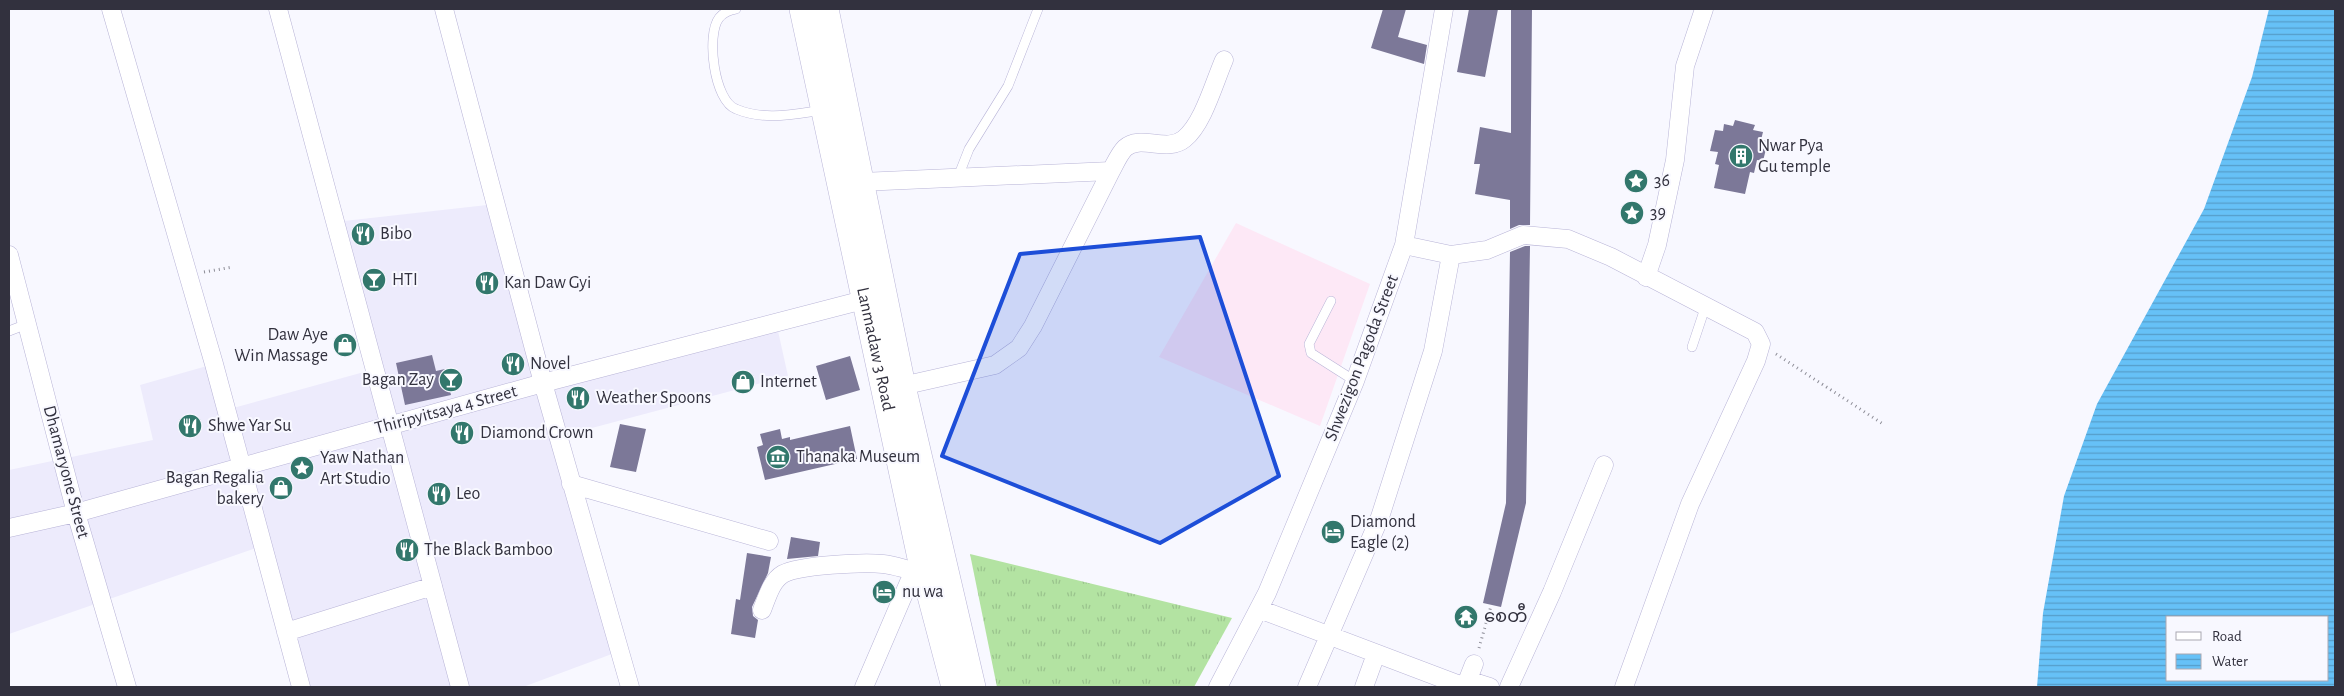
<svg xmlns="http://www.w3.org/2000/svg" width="2344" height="696" font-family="'Alegreya Sans','Noto Sans Myanmar',sans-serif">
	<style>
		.built { fill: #edebfc }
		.education { fill: #fde8f6 }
		.grass { fill: url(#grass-tufts) }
		.water { fill: url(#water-rules); fill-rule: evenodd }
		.building { fill: #7c7898 }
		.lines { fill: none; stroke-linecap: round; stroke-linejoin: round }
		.service-casing { stroke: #b8b4d7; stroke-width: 10 }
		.minor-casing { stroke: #b8b4d7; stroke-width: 19 }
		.secondary-casing { stroke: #b8b4d7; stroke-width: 26 }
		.path { stroke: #8c8c96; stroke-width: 3; stroke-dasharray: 1 4; stroke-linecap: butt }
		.service { stroke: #fff; stroke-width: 9 }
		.minor { stroke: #fff; stroke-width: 18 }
		.secondary { stroke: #fff; stroke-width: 25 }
		.marked { fill: #1d4ed8; fill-opacity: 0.2; stroke: #1d4ed8; stroke-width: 4; stroke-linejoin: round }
		.labels { text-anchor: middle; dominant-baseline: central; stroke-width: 4; stroke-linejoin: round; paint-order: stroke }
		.poi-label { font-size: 18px; fill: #32313e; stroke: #f8f8ff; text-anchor: start }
		.street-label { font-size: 18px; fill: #32313e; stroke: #f8f8ff }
	</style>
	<defs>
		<pattern id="grass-tufts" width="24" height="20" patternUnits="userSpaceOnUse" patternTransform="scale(1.25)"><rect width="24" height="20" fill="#b3e3a2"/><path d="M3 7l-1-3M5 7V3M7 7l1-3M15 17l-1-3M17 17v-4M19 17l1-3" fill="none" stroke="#9ac38d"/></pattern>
		<pattern id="water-rules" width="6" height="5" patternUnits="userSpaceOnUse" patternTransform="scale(1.25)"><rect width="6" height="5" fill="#66c1f7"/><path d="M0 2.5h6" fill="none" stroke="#559dc9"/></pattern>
	</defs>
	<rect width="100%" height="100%" fill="#f8f8ff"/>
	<path class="built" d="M 496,204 L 543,383 L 776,322 L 788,376 L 558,437 L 620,651 L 523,687 L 301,687 L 262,546 L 9,634 L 9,470 L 153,440 L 140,385 L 214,364 L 226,410 L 375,369 L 335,222 Z"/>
	<path class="education" d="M 1236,223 L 1370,284 L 1320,426 L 1159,357 Z"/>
	<path class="grass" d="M 970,554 L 1232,618 L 1194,687 L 997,687 Z"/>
	<path class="water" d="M 2269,9 L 2335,9 L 2335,687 L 2037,687 L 2043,613 L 2064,496 L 2097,404 L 2204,209 L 2252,77 ZM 2168,617 L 2328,617 L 2328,680 L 2168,680 Z"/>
	<path class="building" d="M 1383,9 L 1406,9 L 1398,37 L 1427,45 L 1424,64 L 1371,48 Z
		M 1469,9 L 1498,9 L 1485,77 L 1457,72 Z
		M 1511,9 L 1532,9 L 1530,225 L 1519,225 L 1510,229 L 1510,200 L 1475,194 L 1480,164 L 1474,164 L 1480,127 L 1511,133 Z
		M 1735,120 L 1755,125 L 1753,130 L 1763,132 L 1761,140 L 1768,141 L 1763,161 L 1757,160 L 1754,173 L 1750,172 L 1745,194 L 1714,188 L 1719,165 L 1715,164 L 1718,152 L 1710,151 L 1715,130 L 1723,131 L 1724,124 L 1733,126 Z
		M 1525,246 L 1530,246 L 1526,503 L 1501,607 L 1483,603 L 1506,503 L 1510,252 Z
		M 432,355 L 436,371 L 445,369 L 451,395 L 405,405 L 396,363 Z
		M 850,356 L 860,390 L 826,400 L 816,366 Z
		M 620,424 L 646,429 L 636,472 L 610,467 Z
		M 850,426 L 857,459 L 765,480 L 757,447 L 763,445 L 760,434 L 780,429 L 782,439 L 790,437 L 790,440 Z
		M 791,537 L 820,542 L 818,556 L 787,559 Z
		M 747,553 L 771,557 L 768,573 L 752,607 L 753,616 L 758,620 L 755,638 L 731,634 L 736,599 L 740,600 Z"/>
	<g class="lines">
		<g class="service-casing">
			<path id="service" d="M 736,9 C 729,10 724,12 719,18 C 706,35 714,101 736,109 C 764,121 794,114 823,110
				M 958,177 L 969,149 L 1008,86 L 1038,9
				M 1331,301 L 1309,344 L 1311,353 L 1355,381
				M 9,331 L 27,324
				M 1692,347 L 1705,308"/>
		</g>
		<g class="minor-casing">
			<path id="minor" d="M 111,9 L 214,364 L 301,687
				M 278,9 L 460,687
				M 444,9 L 543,383 L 630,687
				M 861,182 L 1111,171
				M 1404,245 L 1451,255 L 1487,250 L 1523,235 L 1568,239 L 1611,257 L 1755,332 L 1761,344 L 1756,361 L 1690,504 L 1624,687
				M 9,255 L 76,513 L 127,687
				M 1646,277 L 1657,245 L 1675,160 L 1685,66 L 1704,9
				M 893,388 L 995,365 L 1019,348 L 1033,326 L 1111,171 C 1115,164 1119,154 1125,148 C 1140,134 1167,153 1184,139 C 1203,124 1214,83 1224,60
				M 571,484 L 769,541
				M 9,528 L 76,513 L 543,383 L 875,297
				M 1259,609 L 1465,687
				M 762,610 C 767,598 771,581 783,574 C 799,565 864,562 883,564 C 894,565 904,569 914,571
				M 286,632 L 433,586
				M 1468,680 L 1490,687
				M 864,687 L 918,561
				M 1218,687 L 1267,593 L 1355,381 L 1404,245 L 1444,9
				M 1307,687 L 1380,517 L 1433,351 L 1451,255
				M 1364,687 L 1376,654
				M 1465,687 L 1474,664
				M 1509,687 L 1552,592 L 1604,465"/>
		</g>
		<g class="secondary-casing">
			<g id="secondary">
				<path id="s1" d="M 802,9 L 920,558 L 954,687"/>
				<path d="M 826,9 L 903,386 L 973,687"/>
			</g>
		</g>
		<path class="path" d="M 204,272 L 233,267
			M 1776,354 L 1883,424
			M 1479,648 L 1491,606"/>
		<use href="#service" class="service"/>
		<use href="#minor" class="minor"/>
		<use href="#secondary" class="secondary"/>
	</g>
	<path class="marked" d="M 1200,237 L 1279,476 L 1160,543 L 942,456 L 1020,254 Z"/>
	<defs>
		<g id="building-disc" transform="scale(1.25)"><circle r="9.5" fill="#32776c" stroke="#f8f8ff"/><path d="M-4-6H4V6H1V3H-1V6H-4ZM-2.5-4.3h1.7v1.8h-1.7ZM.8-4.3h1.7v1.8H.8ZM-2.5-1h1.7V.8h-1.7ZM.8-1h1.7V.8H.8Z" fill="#fff"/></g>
		<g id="sight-disc" transform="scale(1.25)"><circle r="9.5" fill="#32776c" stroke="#f8f8ff"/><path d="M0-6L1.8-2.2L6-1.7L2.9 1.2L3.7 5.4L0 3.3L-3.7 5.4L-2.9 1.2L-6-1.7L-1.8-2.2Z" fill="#fff"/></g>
		<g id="restaurant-disc" transform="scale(1.25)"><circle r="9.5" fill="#32776c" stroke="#f8f8ff"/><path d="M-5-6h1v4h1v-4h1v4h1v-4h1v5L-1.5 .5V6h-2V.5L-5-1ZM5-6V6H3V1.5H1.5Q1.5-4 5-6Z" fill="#fff"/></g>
		<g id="bar-disc" transform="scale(1.25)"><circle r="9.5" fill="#32776c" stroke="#f8f8ff"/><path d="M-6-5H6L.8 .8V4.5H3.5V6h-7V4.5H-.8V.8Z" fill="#fff"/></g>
		<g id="shop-disc" transform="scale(1.25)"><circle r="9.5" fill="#32776c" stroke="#f8f8ff"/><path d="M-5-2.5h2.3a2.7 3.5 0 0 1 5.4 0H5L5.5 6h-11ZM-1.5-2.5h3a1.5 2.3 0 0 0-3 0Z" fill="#fff"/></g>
		<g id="museum-disc" transform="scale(1.25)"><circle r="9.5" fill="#32776c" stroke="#f8f8ff"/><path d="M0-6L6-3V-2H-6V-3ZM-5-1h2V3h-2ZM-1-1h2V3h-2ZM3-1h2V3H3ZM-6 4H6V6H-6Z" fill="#fff"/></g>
		<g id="hotel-disc" transform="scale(1.25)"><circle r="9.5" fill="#32776c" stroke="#f8f8ff"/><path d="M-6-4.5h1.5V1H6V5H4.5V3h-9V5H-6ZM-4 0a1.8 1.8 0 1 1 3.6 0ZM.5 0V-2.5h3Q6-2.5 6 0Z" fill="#fff"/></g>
		<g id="temple-disc" transform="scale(1.25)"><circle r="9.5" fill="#32776c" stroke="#f8f8ff"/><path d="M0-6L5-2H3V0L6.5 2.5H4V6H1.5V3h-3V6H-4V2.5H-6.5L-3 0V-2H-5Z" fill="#fff"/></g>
	</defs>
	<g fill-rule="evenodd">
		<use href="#building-disc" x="1741" y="156"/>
		<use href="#sight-disc" x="1636" y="181"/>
		<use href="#sight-disc" x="1632" y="213"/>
		<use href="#restaurant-disc" x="363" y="234"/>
		<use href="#bar-disc" x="374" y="280"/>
		<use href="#restaurant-disc" x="487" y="283"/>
		<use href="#shop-disc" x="345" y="345"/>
		<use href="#restaurant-disc" x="513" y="364"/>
		<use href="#bar-disc" x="451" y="380"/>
		<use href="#shop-disc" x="743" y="382"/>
		<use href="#restaurant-disc" x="578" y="398"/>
		<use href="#restaurant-disc" x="190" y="426"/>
		<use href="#restaurant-disc" x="462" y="433"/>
		<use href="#museum-disc" x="778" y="457"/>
		<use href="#sight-disc" x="302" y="468"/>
		<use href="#shop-disc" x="281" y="488"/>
		<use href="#restaurant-disc" x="439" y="494"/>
		<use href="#hotel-disc" x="1333" y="532"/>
		<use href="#restaurant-disc" x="407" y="550"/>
		<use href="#hotel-disc" x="884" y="592"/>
		<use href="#temple-disc" x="1466" y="617"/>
	</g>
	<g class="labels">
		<g class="poi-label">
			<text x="1758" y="146">Nwar Pya<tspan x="1758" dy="21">Gu temple</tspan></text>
			<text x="1654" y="181">36</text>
			<text x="1650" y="213">39</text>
			<text x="380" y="234">Bibo</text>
			<text x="392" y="280">HTI</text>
			<text x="504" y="283">Kan Daw Gyi</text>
			<text x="328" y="335" text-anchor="end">Daw Aye<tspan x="328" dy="21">Win Massage</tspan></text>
			<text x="530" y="364">Novel</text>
			<text x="434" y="380" text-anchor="end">Bagan Zay</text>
			<text x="760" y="382">Internet</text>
			<text x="596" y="398">Weather Spoons</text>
			<text x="208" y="426">Shwe Yar Su</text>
			<text x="480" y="433">Diamond Crown</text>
			<text x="796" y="457">Thanaka Museum</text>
			<text x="320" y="458">Yaw Nathan<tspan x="320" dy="21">Art Studio</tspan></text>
			<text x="264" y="478" text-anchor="end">Bagan Regalia<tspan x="264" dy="21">bakery</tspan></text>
			<text x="456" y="494">Leo</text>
			<text x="1350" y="522">Diamond<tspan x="1350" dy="21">Eagle (2)</tspan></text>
			<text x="424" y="550">The Black Bamboo</text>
			<text x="902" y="592">nu wa</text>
			<text x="1484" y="617">စေတီ</text>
		</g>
		<g class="street-label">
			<text stroke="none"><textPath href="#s1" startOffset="348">Lanmadaw 3 Road</textPath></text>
			<text transform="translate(1362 358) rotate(-69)">Shwezigon Pagoda Street</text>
			<text transform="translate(446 410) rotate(-15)">Thiripyitsaya 4 Street</text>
			<text transform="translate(66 472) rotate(75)">Dhamaryone Street</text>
		</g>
	</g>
	<rect width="2344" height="696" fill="none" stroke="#32313e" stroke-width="20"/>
	<rect x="2166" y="616" width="162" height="65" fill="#f8f8ff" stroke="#a9a8b2"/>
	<rect x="2176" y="632" width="25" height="8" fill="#ffffff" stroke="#a9a8b2"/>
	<text x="2212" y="641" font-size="15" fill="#32313e">Road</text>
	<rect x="2176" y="654" width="25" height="15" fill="url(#water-rules)" stroke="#a9a8b2"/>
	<text x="2212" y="666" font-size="15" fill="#32313e">Water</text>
</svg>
